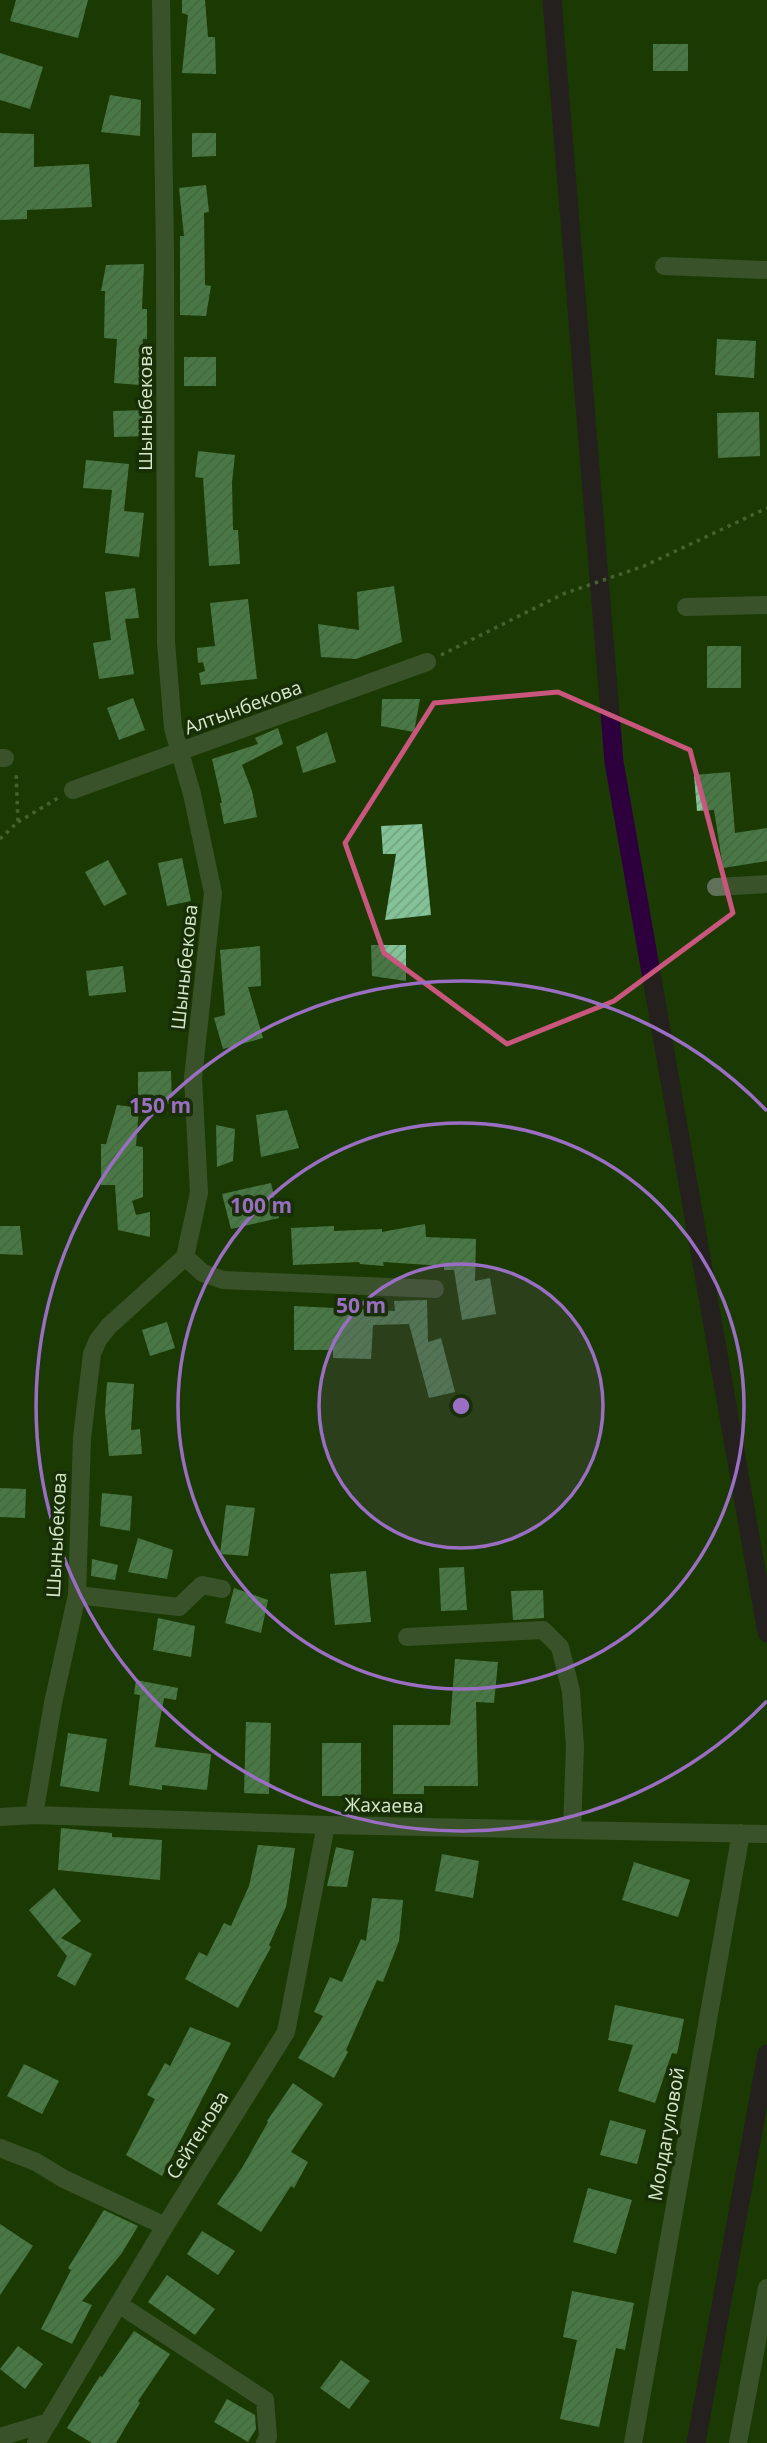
<svg xmlns="http://www.w3.org/2000/svg" width="767" height="2443" font-family="'Open Sans',sans-serif">
	<style>
		.lines { fill: none; stroke-linecap: round; stroke-linejoin: round }
		.canal { stroke: #2d003d; stroke-width: 19 }
		.building { fill: url(#building-hatch) }
		.path { stroke: #799167; stroke-width: 3.5; stroke-dasharray: 3.5 5; stroke-linecap: butt }
		.minor { stroke: #617059; stroke-width: 18 }
		.marked { fill: none; stroke: #c8567d; stroke-width: 5; stroke-linejoin: round }
		.ring { fill: none; stroke: #9a6ec3; stroke-width: 3.5 }
		.labels { text-anchor: middle; dominant-baseline: central; stroke-width: 7; stroke-linejoin: round; paint-order: stroke }
		.street-label { font-size: 19px; fill: #d5e8cb; stroke: #172e06 }
		.centre { fill: #9a6ec3; stroke: #172e06; stroke-width: 3.5 }
		.ring-label { font-size: 21px; text-anchor: middle; font-weight: bold; fill: #9a6ec3; stroke: #172e06; stroke-width: 7; stroke-linejoin: round; paint-order: stroke }
	</style>
	<defs>
		<pattern id="building-hatch" width="6" height="6" patternUnits="userSpaceOnUse" patternTransform="scale(1.75)"><rect width="6" height="6" fill="#84c298"/><path d="M-1 1l2-2M0 6l6-6M5 7l2-2" fill="none" stroke="#73a381"/></pattern>
	</defs>
	<rect width="100%" height="100%" fill="#1c3a03"/>
	<g class="lines">
		<path class="canal" d="M 552,0 L 614,762 L 767,1633
			M 696,2443 L 767,2054"/>
	</g>
	<path class="building" d="M 16,0 L 88,0 L 78,38 L 10,21 Z
		M 182,0 L 205,0 L 208,37 L 215,37 L 216,74 L 182,73 L 188,15 L 182,13 Z
		M 653,44 L 688,44 L 688,71 L 653,71 Z
		M 0,53 L 43,67 L 30,109 L 0,100 Z
		M 110,95 L 141,100 L 140,136 L 101,132 Z
		M 0,133 L 34,134 L 34,167 L 89,164 L 92,207 L 27,210 L 27,219 L 0,220 Z
		M 192,133 L 216,133 L 216,156 L 192,157 Z
		M 206,185 L 209,212 L 204,213 L 205,285 L 211,286 L 206,316 L 180,315 L 180,236 L 184,236 L 179,188 Z
		M 144,264 L 142,309 L 147,309 L 147,339 L 143,339 L 140,385 L 114,383 L 117,339 L 104,338 L 105,291 L 101,291 L 106,265 Z
		M 717,339 L 756,341 L 754,378 L 715,375 Z
		M 184,357 L 216,357 L 216,386 L 184,386 Z
		M 145,410 L 146,436 L 114,437 L 113,411 Z
		M 759,412 L 760,456 L 718,458 L 717,413 Z
		M 198,451 L 235,455 L 232,482 L 233,530 L 238,530 L 240,564 L 209,566 L 203,478 L 195,477 Z
		M 86,460 L 129,464 L 124,511 L 144,513 L 139,557 L 105,553 L 112,490 L 83,488 Z
		M 394,586 L 402,642 L 356,659 L 321,657 L 318,624 L 359,630 L 357,592 Z
		M 135,588 L 139,618 L 125,619 L 134,674 L 99,679 L 93,643 L 111,640 L 105,592 Z
		M 248,599 L 257,679 L 201,685 L 199,673 L 205,671 L 203,662 L 198,663 L 197,648 L 215,646 L 210,603 Z
		M 707,646 L 741,646 L 741,688 L 707,688 Z
		M 133,698 L 145,730 L 119,740 L 107,708 Z
		M 382,699 L 420,699 L 414,732 L 381,726 Z
		M 278,728 L 283,744 L 242,765 L 252,791 L 257,817 L 224,824 L 220,803 L 222,803 L 212,759 L 258,744 L 255,738 Z
		M 327,732 L 336,762 L 303,773 L 296,747 Z
		M 730,772 L 735,833 L 767,828 L 767,861 L 723,868 L 714,810 L 697,811 L 694,775 Z
		M 422,824 L 431,915 L 385,920 L 396,854 L 383,854 L 381,826 Z
		M 182,858 L 191,901 L 167,906 L 158,863 Z
		M 108,860 L 127,894 L 104,906 L 85,872 Z
		M 371,945 L 406,945 L 406,981 L 372,976 Z
		M 260,946 L 261,986 L 248,987 L 263,1038 L 223,1049 L 214,1018 L 225,1015 L 220,950 Z
		M 123,966 L 126,992 L 89,996 L 86,971 Z
		M 171,1071 L 172,1104 L 138,1104 L 138,1072 Z
		M 117,1105 L 139,1108 L 136,1146 L 143,1147 L 143,1197 L 132,1201 L 136,1215 L 150,1212 L 150,1237 L 118,1230 L 115,1185 L 101,1185 L 101,1144 L 106,1144 Z
		M 287,1110 L 299,1148 L 261,1157 L 256,1115 Z
		M 216,1125 L 235,1129 L 233,1161 L 217,1167 Z
		M 271,1183 L 279,1218 L 231,1229 L 222,1194 Z
		M 425,1224 L 426,1237 L 476,1239 L 475,1281 L 490,1278 L 496,1314 L 462,1320 L 454,1270 L 444,1270 L 444,1266 L 383,1262 L 384,1266 L 360,1264 L 359,1262 L 293,1265 L 291,1228 L 334,1226 L 334,1231 L 382,1229 L 382,1232 Z
		M 0,1226 L 20,1226 L 23,1255 L 0,1254 Z
		M 427,1300 L 428,1342 L 441,1338 L 455,1392 L 429,1398 L 409,1324 L 373,1325 L 371,1359 L 333,1358 L 333,1350 L 294,1350 L 294,1306 L 395,1311 L 394,1301 Z
		M 167,1322 L 175,1348 L 150,1356 L 142,1330 Z
		M 107,1382 L 134,1384 L 131,1430 L 140,1429 L 142,1454 L 109,1456 L 105,1412 Z
		M 0,1488 L 26,1489 L 25,1518 L 0,1517 Z
		M 102,1493 L 132,1496 L 130,1531 L 100,1526 Z
		M 226,1505 L 255,1508 L 248,1556 L 220,1554 Z
		M 138,1538 L 173,1550 L 167,1579 L 128,1572 Z
		M 92,1559 L 118,1565 L 115,1580 L 91,1576 Z
		M 464,1567 L 467,1610 L 441,1611 L 439,1568 Z
		M 366,1571 L 371,1622 L 335,1625 L 330,1574 Z
		M 234,1588 L 268,1600 L 261,1633 L 225,1623 Z
		M 543,1590 L 544,1618 L 513,1620 L 511,1591 Z
		M 158,1618 L 195,1626 L 191,1657 L 153,1650 Z
		M 455,1659 L 498,1662 L 494,1703 L 476,1702 L 478,1786 L 424,1786 L 424,1794 L 393,1794 L 393,1725 L 450,1725 Z
		M 136,1680 L 178,1688 L 176,1700 L 164,1698 L 155,1747 L 211,1754 L 207,1790 L 162,1785 L 162,1790 L 129,1785 L 140,1695 L 134,1694 Z
		M 246,1722 L 271,1723 L 269,1794 L 244,1793 Z
		M 68,1733 L 107,1739 L 99,1792 L 60,1786 Z
		M 322,1743 L 361,1743 L 361,1796 L 322,1796 Z
		M 61,1828 L 112,1833 L 112,1837 L 162,1840 L 160,1880 L 58,1870 Z
		M 258,1845 L 295,1848 L 286,1907 L 269,1945 L 271,1947 L 238,2008 L 185,1979 L 199,1952 L 207,1956 L 224,1923 L 231,1926 L 249,1886 Z
		M 336,1847 L 354,1851 L 347,1887 L 327,1886 Z
		M 442,1854 L 479,1861 L 473,1898 L 435,1891 Z
		M 634,1862 L 690,1880 L 678,1917 L 622,1900 Z
		M 54,1888 L 81,1921 L 61,1938 L 92,1954 L 75,1986 L 57,1976 L 67,1956 L 29,1910 Z
		M 372,1898 L 403,1900 L 399,1941 L 383,1982 L 377,1980 L 346,2050 L 348,2052 L 334,2078 L 298,2058 L 323,2016 L 314,2012 L 330,1977 L 342,1982 L 361,1939 L 366,1941 Z
		M 615,2005 L 684,2019 L 677,2054 L 672,2053 L 655,2103 L 618,2091 L 633,2045 L 608,2040 Z
		M 190,2027 L 231,2043 L 162,2176 L 126,2155 L 155,2099 L 147,2095 L 165,2063 L 170,2066 Z
		M 24,2064 L 59,2081 L 42,2114 L 7,2096 Z
		M 293,2083 L 323,2104 L 291,2152 L 308,2162 L 294,2188 L 291,2186 L 261,2232 L 217,2204 L 242,2168 L 268,2122 L 267,2121 Z
		M 610,2120 L 646,2130 L 637,2164 L 600,2155 Z
		M 588,2188 L 632,2200 L 616,2254 L 573,2242 Z
		M 104,2210 L 138,2226 L 122,2253 L 82,2301 L 92,2305 L 72,2344 L 41,2329 L 71,2270 L 68,2268 Z
		M 0,2224 L 33,2246 L 0,2295 Z
		M 202,2231 L 235,2251 L 218,2275 L 187,2254 Z
		M 167,2275 L 215,2309 L 195,2335 L 148,2302 Z
		M 572,2291 L 634,2303 L 625,2350 L 616,2348 L 599,2427 L 560,2419 L 577,2340 L 563,2337 Z
		M 134,2331 L 170,2354 L 138,2401 L 140,2403 L 116,2443 L 92,2443 L 67,2428 L 100,2376 L 102,2377 Z
		M 18,2346 L 43,2364 L 25,2389 L 0,2369 Z
		M 341,2360 L 370,2381 L 349,2409 L 320,2388 Z
		M 227,2399 L 255,2415 L 256,2429 L 248,2442 L 214,2422 Z"/>
	<g class="lines">
		<path class="path" d="M 441,655 L 563,594 L 644,566 L 767,508
			M 18,822 L 58,798
			M 0,839 L 18,822 L 16,771"/>
		<path class="minor" d="M 664,266 L 767,270
			M 686,607 L 767,605
			M 0,758 L 5,758
			M 73,790 L 427,662
			M 716,887 L 767,884
			M 185,1257 L 203,1273 L 223,1280 L 435,1289
			M 77,1595 L 179,1607 L 202,1585 L 222,1589
			M 407,1637 L 543,1630 L 560,1647 L 571,1691 L 575,1747 L 572,1830
			M 34,1815 L 53,1703 L 77,1595 L 82,1438 L 92,1354 L 98,1340 L 109,1326 L 185,1257 L 199,1193 L 193,1078 L 213,893 L 192,794 L 173,728 L 166,642 L 165,254 L 161,0
			M 0,1817 L 34,1815 L 326,1825 L 767,1834
			M 0,2148 L 36,2162 L 64,2179 L 165,2226
			M 120,2305 L 265,2400 L 268,2437 L 265,2443
			M 0,2437 L 49,2422
			M 36,2443 L 165,2226 L 286,2032 L 326,1825
			M 633,2443 L 741,1833
			M 738,2443 L 767,2288"/>
	</g>
	<path d="M0 0H767V2443H0ZM 558,692 L 690,750 L 733,913 L 614,1001 L 507,1044 L 384,953 L 345,843 L 434,703 Z" fill="#1c3a03" fill-opacity=".55" fill-rule="evenodd"/>
	<path class="marked" d="M 558,692 L 690,750 L 733,913 L 614,1001 L 507,1044 L 384,953 L 345,843 L 434,703 Z"/>
	<circle cx="461" cy="1406" r="142" fill="#9a6ec3" fill-opacity=".12"/>
	<g class="ring">
		<circle cx="461" cy="1406" r="142"/>
		<circle cx="461" cy="1406" r="283"/>
		<path d="M767 1701A425 425 0 1 1 767 1111"/>
	</g>
	<g class="labels">
		<g class="street-label">
			<text transform="translate(145 408) rotate(-90)">Шыныбекова</text>
			<text transform="translate(243 707) rotate(-20)">Алтынбекова</text>
			<text transform="translate(184 967) rotate(-84)">Шыныбекова</text>
			<text transform="translate(56 1535) rotate(-87)">Шыныбекова</text>
			<text transform="translate(384 1805) rotate(1)">Жахаева</text>
			<text transform="translate(666 2134) rotate(-80)">Молдагуловой</text>
			<text transform="translate(197 2135) rotate(-58)">Сейтенова</text>
		</g>
	</g>
	<circle cx="461" cy="1406" r="10" class="centre"/>
	<g class="ring-label">
		<text x="160" y="1113">150 m</text>
		<text x="261" y="1213">100 m</text>
		<text x="361" y="1313">50 m</text>
	</g>
</svg>
